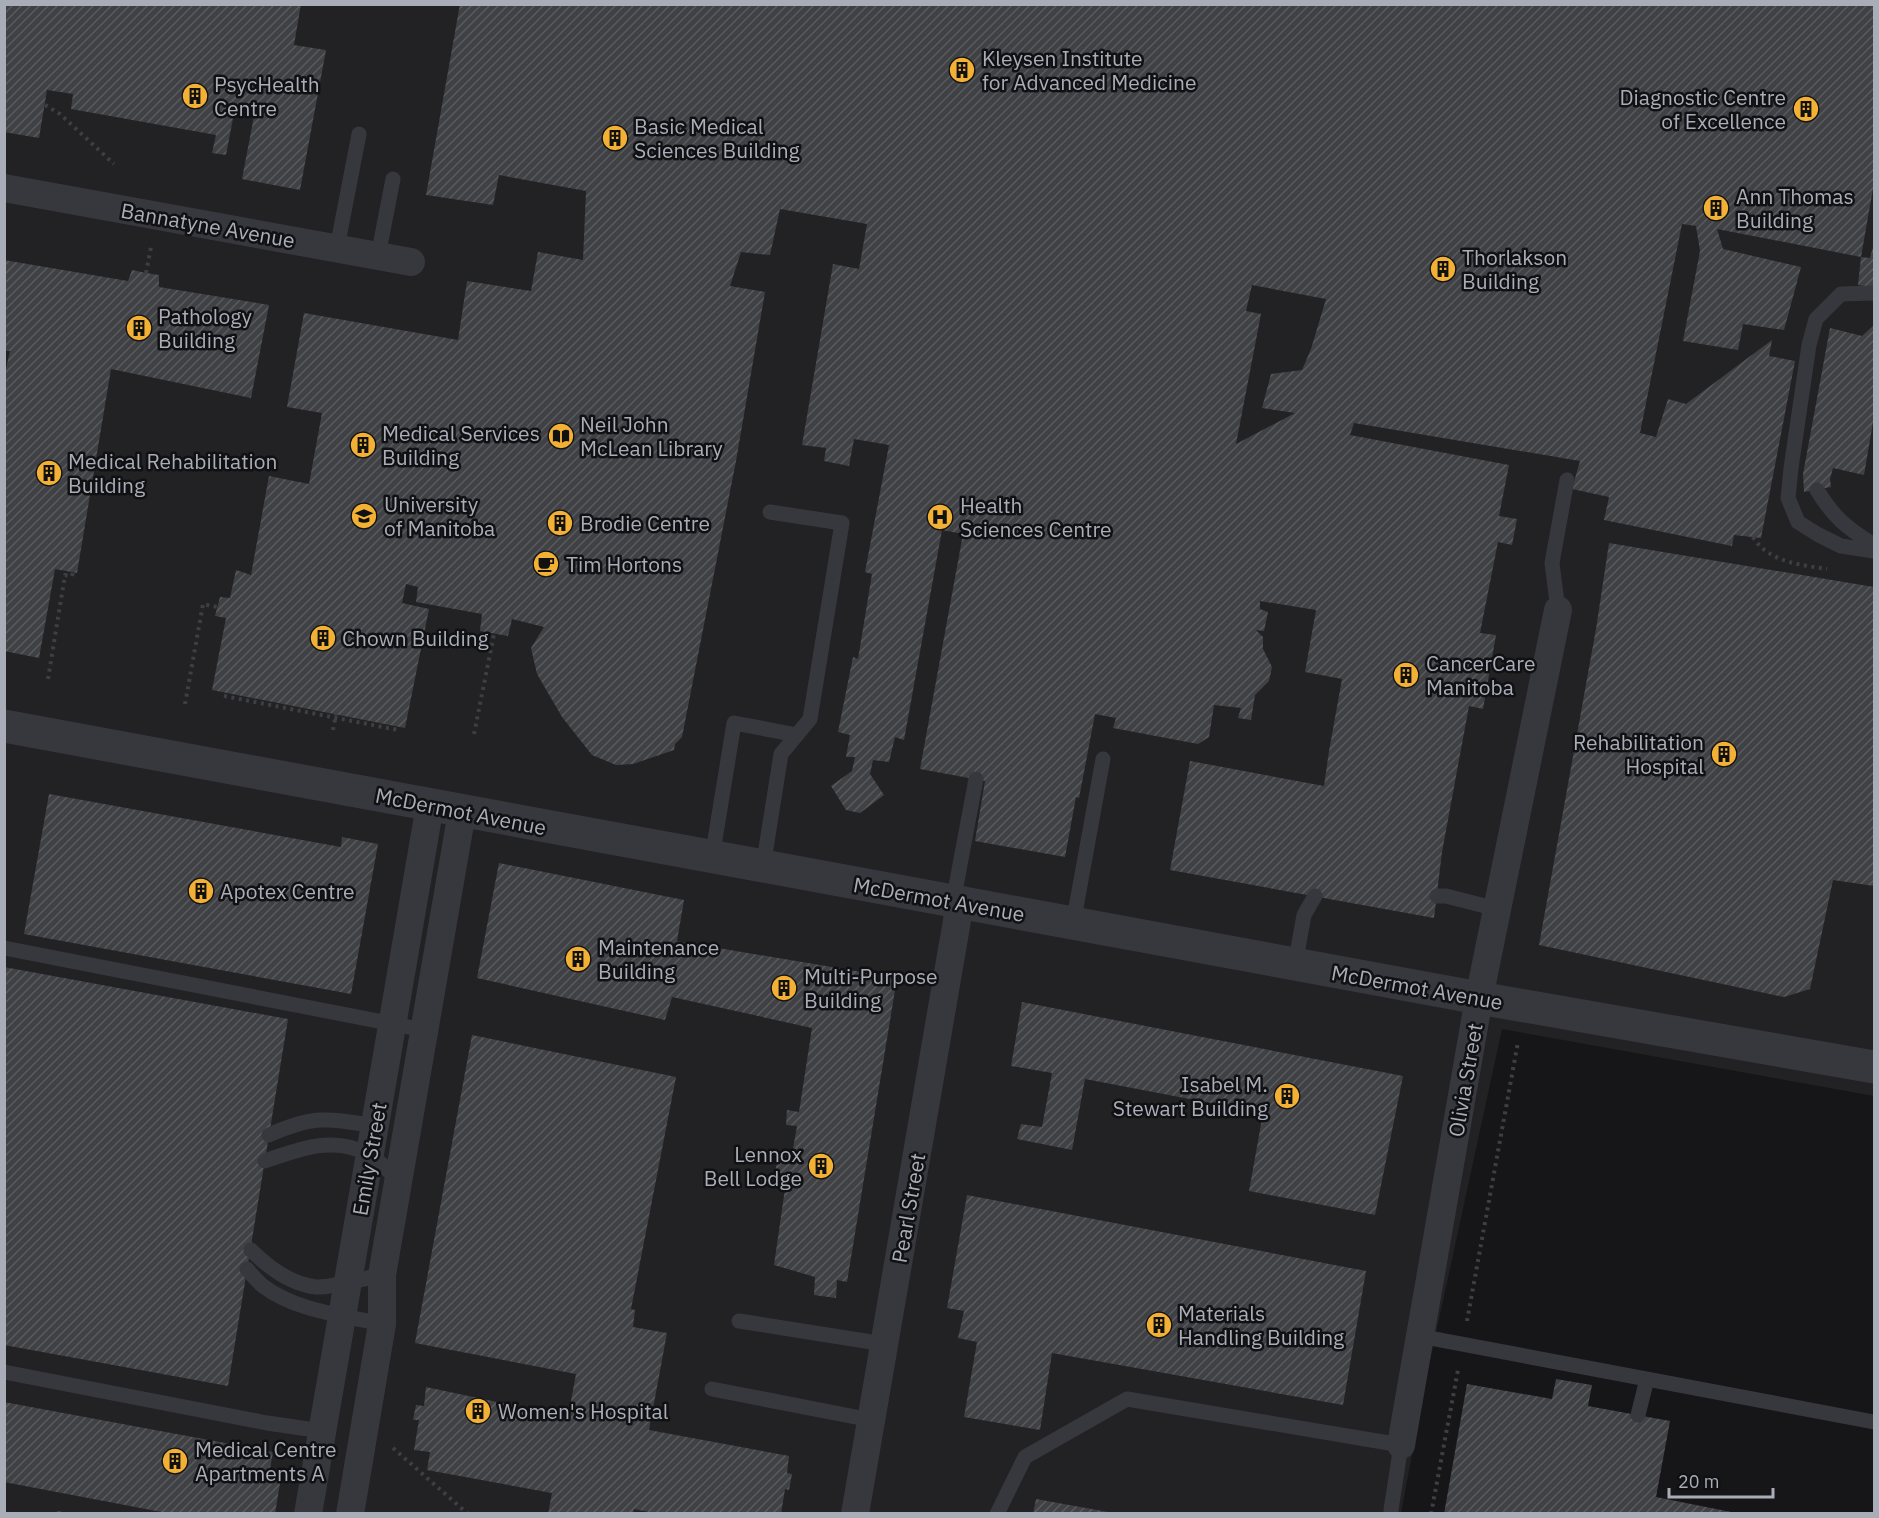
<svg xmlns="http://www.w3.org/2000/svg" width="1879" height="1518" font-family="'IBM Plex Sans',sans-serif">
	<style>
		.built { fill: #222225 }
		.building { fill: url(#building-hatch); fill-rule: evenodd }
		.lines { fill: none; stroke-linecap: round; stroke-linejoin: round }
		.path { stroke: #3d3f44; stroke-width: 4; stroke-dasharray: 3 4.5; stroke-linecap: butt }
		.service { stroke: #37383d; stroke-width: 15 }
		.minor { stroke: #37383d; stroke-width: 28 }
		.tertiary { stroke: #37383d; stroke-width: 33 }
		.labels { text-anchor: middle; dominant-baseline: central; stroke-width: 5; stroke-linejoin: round; paint-order: stroke }
		.poi-label { font-size: 21px; fill: #a8adb8; stroke: #111113; text-anchor: start }
		.street-label { font-size: 21px; fill: #a8adb8; stroke: #111113 }
	</style>
	<defs>
		<pattern id="building-hatch" width="6" height="6" patternUnits="userSpaceOnUse" patternTransform="scale(1.5)"><rect width="6" height="6" fill="#404145"/><path d="M-1 1l2-2M0 6l6-6M5 7l2-2" fill="none" stroke="#595a5e"/></pattern>
	</defs>
	<rect width="100%" height="100%" fill="#161618"/>
	<path class="built" d="M 5,5 L 1874,5 L 1874,1096 L 1502,1029 L 1428,1370 L 1401,1513 L 5,1514 Z"/>
	<path class="building" d="M 4,4 L 301,4 L 294,45 L 326,50 L 300,190 L 242,179 L 254,116 L 234,113 L 226,155 L 212,153 L 216,135 L 71,109 L 73,94 L 47,90 L 39,138 L 4,132 Z
		M 460,4 L 1874,4 L 1874,183 L 1861,257 L 1717,229 L 1723,249 L 1801,267 L 1784,330 L 1743,324 L 1738,350 L 1683,341 L 1700,251 L 1696,226 L 1682,224 L 1640,433 L 1656,437 L 1668,399 L 1686,404 L 1772,340 L 1769,356 L 1795,361 L 1761,538 L 1734,535 L 1732,546 L 1604,520 L 1609,497 L 1572,489 L 1580,461 L 1354,423 L 1350,435 L 1509,465 L 1499,516 L 1517,519 L 1512,545 L 1498,542 L 1480,633 L 1496,635 L 1483,709 L 1469,706 L 1442,852 L 1434,918 L 1170,870 L 1190,761 L 1324,786 L 1329,751 L 1342,679 L 1305,672 L 1316,610 L 1260,601 L 1260,609 L 1268,612 L 1264,631 L 1256,630 L 1263,637 L 1263,649 L 1272,667 L 1269,681 L 1255,695 L 1251,720 L 1238,718 L 1241,708 L 1214,705 L 1209,737 L 1198,744 L 1113,728 L 1116,718 L 1095,714 L 1079,798 L 1076,797 L 1065,857 L 975,841 L 985,781 L 920,769 L 963,534 L 942,530 L 904,740 L 895,737 L 889,762 L 873,760 L 870,774 L 884,795 L 860,813 L 846,810 L 831,786 L 852,771 L 855,757 L 846,757 L 850,735 L 838,732 L 853,657 L 858,659 L 872,574 L 865,572 L 889,445 L 854,439 L 849,466 L 824,461 L 826,448 L 802,445 L 833,264 L 859,269 L 867,224 L 780,209 L 770,255 L 741,252 L 730,286 L 765,292 L 736,461 L 682,737 L 675,744 L 674,750 L 633,764 L 616,765 L 592,755 L 562,717 L 537,674 L 531,648 L 544,627 L 512,619 L 508,636 L 480,631 L 482,614 L 416,602 L 418,587 L 406,584 L 402,603 L 429,609 L 405,728 L 212,690 L 226,618 L 215,616 L 220,597 L 230,598 L 236,570 L 251,575 L 269,476 L 309,484 L 322,413 L 287,407 L 304,313 L 458,340 L 467,281 L 531,291 L 538,252 L 583,260 L 586,191 L 499,175 L 493,205 L 426,195 ZM 1252,285 L 1326,299 L 1311,349 L 1302,370 L 1271,374 L 1262,408 L 1295,413 L 1236,444 L 1261,314 L 1246,311 Z
		M 1874,243 L 1874,288 L 1858,285 L 1861,257 L 1870,258 Z
		M 4,260 L 128,281 L 132,270 L 146,273 L 159,275 L 159,287 L 269,305 L 251,398 L 111,369 L 77,573 L 55,569 L 39,658 L 4,651 L 4,377 L 10,351 L 4,351 Z
		M 1874,325 L 1874,416 L 1864,475 L 1833,468 L 1830,479 L 1831,487 L 1804,492 L 1803,474 L 1830,328 L 1862,336 Z
		M 1609,543 L 1874,587 L 1874,886 L 1833,880 L 1810,989 L 1784,997 L 1539,945 L 1596,629 Z
		M 49,794 L 341,847 L 342,837 L 378,844 L 351,994 L 24,934 Z
		M 499,863 L 684,900 L 677,941 L 897,978 L 847,1282 L 837,1280 L 836,1298 L 814,1295 L 815,1277 L 774,1265 L 787,1175 L 775,1172 L 778,1157 L 791,1160 L 797,1126 L 786,1125 L 787,1110 L 799,1112 L 812,1028 L 672,997 L 665,1020 L 477,978 Z
		M 4,967 L 288,1019 L 228,1386 L 4,1345 Z
		M 1022,1002 L 1403,1076 L 1375,1215 L 1249,1191 L 1263,1113 L 1085,1079 L 1072,1150 L 1017,1139 L 1021,1124 L 1042,1127 L 1052,1073 L 1011,1066 Z
		M 472,1035 L 676,1077 L 631,1309 L 635,1310 L 633,1327 L 667,1333 L 649,1430 L 789,1456 L 787,1473 L 792,1474 L 789,1490 L 785,1489 L 781,1514 L 659,1514 L 634,1509 L 633,1514 L 548,1514 L 552,1493 L 427,1470 L 430,1452 L 414,1450 L 419,1420 L 413,1420 L 416,1405 L 424,1406 L 426,1387 L 568,1417 L 576,1374 L 415,1343 Z
		M 967,1195 L 1366,1271 L 1343,1405 L 1052,1353 L 1040,1430 L 964,1417 L 977,1342 L 958,1338 L 964,1311 L 947,1308 Z
		M 1556,1379 L 1592,1385 L 1588,1406 L 1670,1421 L 1656,1497 L 1741,1514 L 1444,1514 L 1467,1384 L 1552,1399 Z
		M 4,1402 L 273,1452 L 270,1469 L 282,1471 L 275,1514 L 172,1514 L 4,1482 Z
		M 1036,1499 L 1108,1512 L 1108,1514 L 1033,1514 Z"/>
	<g class="lines">
		<path class="path" d="M 45,105 L 60,114 L 114,164
			M 146,273 L 151,247
			M 1753,537 C 1768,562 1801,565 1827,569
			M 48,679 L 65,575 L 72,576 L 73,572
			M 224,696 L 398,730
			M 185,704 L 203,604 L 217,607
			M 333,730 L 336,714
			M 474,734 L 494,634
			M 1467,1321 L 1518,1042
			M 393,1448 L 468,1514
			M 59,1514 L 59,1510
			M 1431,1514 L 1458,1370"/>
		<path class="service" d="M 337,248 L 359,134
			M 378,256 L 393,179
			M 1874,293 L 1841,294 L 1816,319 L 1809,345 L 1791,468 L 1788,498 L 1798,522 L 1817,534 L 1841,546 L 1874,551
			M 1817,490 C 1834,518 1847,528 1874,545
			M 1558,610 L 1552,563 L 1567,480
			M 712,858 L 734,723 L 797,735
			M 763,867 L 781,754 L 810,719 L 842,523 L 770,512
			M 1437,896 L 1446,896 L 1497,909
			M 953,902 L 976,779
			M 1073,924 L 1103,759
			M 4,948 L 424,1030
			M 1295,965 L 1304,915 L 1315,896
			M 269,1135 C 314,1115 327,1118 374,1126
			M 265,1161 C 300,1149 334,1135 370,1155 C 380,1161 389,1172 398,1180
			M 251,1250 C 268,1267 290,1284 316,1287 C 332,1288 365,1278 382,1275
			M 247,1269 C 252,1275 257,1281 263,1286 C 296,1311 342,1315 382,1324
			M 739,1321 L 884,1344
			M 1419,1336 L 1874,1422
			M 4,1372 L 267,1423 L 322,1431
			M 712,1389 L 871,1420
			M 1638,1415 L 1647,1379
			M 997,1514 L 1025,1457 L 1127,1399 L 1401,1445 L 1391,1510"/>
		<path class="minor" d="M 4,188 L 411,262
			M 1401,1445 L 1479,998 L 1558,610
			M 308,1514 L 430,805
			M 350,1514 L 382,1324 L 382,1275 L 462,812
			M 855,1514 L 960,903"/>
		<path class="tertiary" d="M 4,726 L 1479,998 L 1874,1067"/>
	</g>
	<defs>
		<g id="building-disc" transform="scale(1.35)"><circle r="9.5" fill="#f2b134" stroke="#111113"/><path d="M-4-6H4V6H1V3H-1V6H-4ZM-2.5-4.3h1.7v1.8h-1.7ZM.8-4.3h1.7v1.8H.8ZM-2.5-1h1.7V.8h-1.7ZM.8-1h1.7V.8H.8Z" fill="#111"/></g>
		<g id="library-disc" transform="scale(1.35)"><circle r="9.5" fill="#f2b134" stroke="#111113"/><path d="M-6-4Q-3-5.5-.7-3.5V5Q-3 3-6 4ZM6-4Q3-5.5 .7-3.5V5Q3 3 6 4Z" fill="#111"/></g>
		<g id="university-disc" transform="scale(1.35)"><circle r="9.5" fill="#f2b134" stroke="#111113"/><path d="M0-5L7-2L0 1L-7-2ZM-4 1L0 2.5L4 1V4Q0 6-4 4Z" fill="#111"/></g>
		<g id="hospital-disc" transform="scale(1.35)"><circle r="9.5" fill="#f2b134" stroke="#111113"/><path d="M-5-5h3v3.5h4V-5h3V5h-3V1.5h-4V5h-3Z" fill="#111"/></g>
		<g id="cafe-disc" transform="scale(1.35)"><circle r="9.5" fill="#f2b134" stroke="#111113"/><path d="M-5.5-4.5H6V0H3Q3 3.5 0 3.5H-2.5Q-5.5 3.5-5.5 0ZM3-3.2v2h1.7v-2ZM-6 4.5H4V6H-6Z" fill="#111"/></g>
	</defs>
	<g fill-rule="evenodd">
		<use href="#building-disc" x="962" y="70"/>
		<use href="#building-disc" x="195" y="96"/>
		<use href="#building-disc" x="1806" y="109"/>
		<use href="#building-disc" x="615" y="138"/>
		<use href="#building-disc" x="1716" y="208"/>
		<use href="#building-disc" x="1443" y="269"/>
		<use href="#building-disc" x="139" y="328"/>
		<use href="#library-disc" x="561" y="436"/>
		<use href="#building-disc" x="363" y="445"/>
		<use href="#building-disc" x="49" y="473"/>
		<use href="#university-disc" x="364" y="516"/>
		<use href="#hospital-disc" x="940" y="517"/>
		<use href="#building-disc" x="560" y="523"/>
		<use href="#cafe-disc" x="546" y="564"/>
		<use href="#building-disc" x="323" y="638"/>
		<use href="#building-disc" x="1406" y="675"/>
		<use href="#building-disc" x="1724" y="754"/>
		<use href="#building-disc" x="201" y="891"/>
		<use href="#building-disc" x="578" y="959"/>
		<use href="#building-disc" x="784" y="988"/>
		<use href="#building-disc" x="1287" y="1096"/>
		<use href="#building-disc" x="821" y="1166"/>
		<use href="#building-disc" x="1159" y="1325"/>
		<use href="#building-disc" x="478" y="1411"/>
		<use href="#building-disc" x="175" y="1461"/>
	</g>
	<g class="labels">
		<g class="poi-label">
			<text x="982" y="58">Kleysen Institute<tspan x="982" dy="24">for Advanced Medicine</tspan></text>
			<text x="214" y="84">PsycHealth<tspan x="214" dy="24">Centre</tspan></text>
			<text x="1786" y="97" text-anchor="end">Diagnostic Centre<tspan x="1786" dy="24">of Excellence</tspan></text>
			<text x="634" y="126">Basic Medical<tspan x="634" dy="24">Sciences Building</tspan></text>
			<text x="1736" y="196">Ann Thomas<tspan x="1736" dy="24">Building</tspan></text>
			<text x="1462" y="257">Thorlakson<tspan x="1462" dy="24">Building</tspan></text>
			<text x="158" y="316">Pathology<tspan x="158" dy="24">Building</tspan></text>
			<text x="580" y="424">Neil John<tspan x="580" dy="24">McLean Library</tspan></text>
			<text x="382" y="433">Medical Services<tspan x="382" dy="24">Building</tspan></text>
			<text x="68" y="461">Medical Rehabilitation<tspan x="68" dy="24">Building</tspan></text>
			<text x="384" y="504">University<tspan x="384" dy="24">of Manitoba</tspan></text>
			<text x="960" y="505">Health<tspan x="960" dy="24">Sciences Centre</tspan></text>
			<text x="580" y="523">Brodie Centre</text>
			<text x="566" y="564">Tim Hortons</text>
			<text x="342" y="638">Chown Building</text>
			<text x="1426" y="663">CancerCare<tspan x="1426" dy="24">Manitoba</tspan></text>
			<text x="1704" y="742" text-anchor="end">Rehabilitation<tspan x="1704" dy="24">Hospital</tspan></text>
			<text x="220" y="891">Apotex Centre</text>
			<text x="598" y="947">Maintenance<tspan x="598" dy="24">Building</tspan></text>
			<text x="804" y="976">Multi-Purpose<tspan x="804" dy="24">Building</tspan></text>
			<text x="1268" y="1084" text-anchor="end">Isabel M.<tspan x="1268" dy="24">Stewart Building</tspan></text>
			<text x="802" y="1154" text-anchor="end">Lennox<tspan x="802" dy="24">Bell Lodge</tspan></text>
			<text x="1178" y="1313">Materials<tspan x="1178" dy="24">Handling Building</tspan></text>
			<text x="498" y="1411">Women's Hospital</text>
			<text x="195" y="1449">Medical Centre<tspan x="195" dy="24">Apartments A</tspan></text>
		</g>
		<g class="street-label">
			<text transform="translate(208 225) rotate(10)">Bannatyne Avenue</text>
			<text transform="translate(461 811) rotate(11)">McDermot Avenue</text>
			<text transform="translate(939 899) rotate(10)">McDermot Avenue</text>
			<text transform="translate(1417 987) rotate(10)">McDermot Avenue</text>
			<text transform="translate(1465 1080) rotate(-80)">Olivia Street</text>
			<text transform="translate(369 1159) rotate(-80)">Emily Street</text>
			<text transform="translate(908 1208) rotate(-80)">Pearl Street</text>
		</g>
	</g>
	<rect width="1879" height="1518" fill="none" stroke="#a8adb8" stroke-width="12"/>
	<path d="M1669 1488v9h104v-9" fill="none" stroke="#a8adb8" stroke-width="3"/>
	<text x="1678" y="1488" font-size="18" fill="#a8adb8" stroke="#111113" stroke-width="4.5" paint-order="stroke">20 m</text>
</svg>
